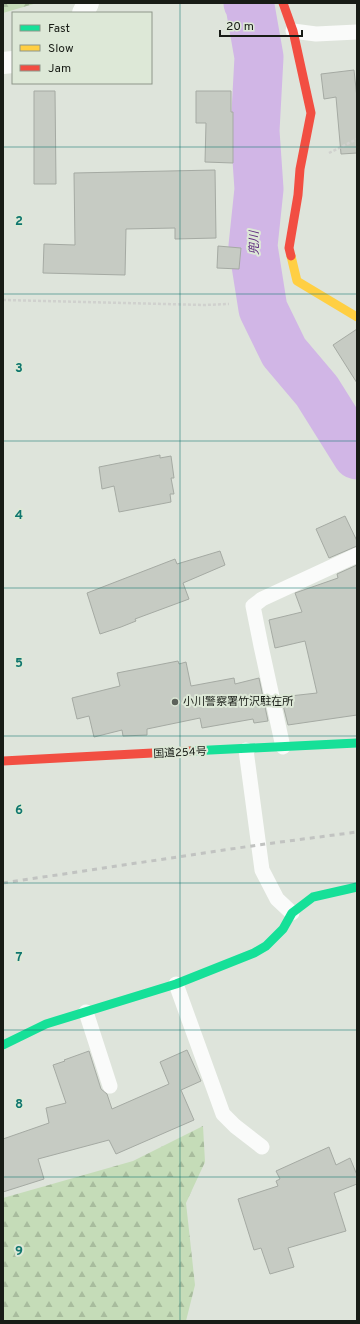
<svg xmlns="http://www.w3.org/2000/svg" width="360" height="1324" font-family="Overpass,'Noto Sans JP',sans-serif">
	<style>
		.forest { fill: url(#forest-firs) }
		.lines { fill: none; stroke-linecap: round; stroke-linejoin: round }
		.river { stroke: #d1b6e6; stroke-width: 49 }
		.building { fill: #c6cbc3; stroke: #a5aaa3 }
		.path { stroke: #d0d1ce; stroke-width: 2.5; stroke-dasharray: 3 2; stroke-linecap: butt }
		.lane { stroke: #fafbfa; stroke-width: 15 }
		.street { stroke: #fafbfa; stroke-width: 22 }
		.fast { stroke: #16e098; stroke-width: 9 }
		.slow { stroke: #ffcf43; stroke-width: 9 }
		.jam { stroke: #f24e42; stroke-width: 9 }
		.rail { stroke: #c1c3c1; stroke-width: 3; stroke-dasharray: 5 5; stroke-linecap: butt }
		.grid { fill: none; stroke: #0f766e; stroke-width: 1; stroke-opacity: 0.55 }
		.poi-dot { fill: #5d625b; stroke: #dde8d7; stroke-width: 1.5 }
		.labels { text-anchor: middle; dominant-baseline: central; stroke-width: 4; stroke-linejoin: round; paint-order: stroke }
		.poi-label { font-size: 11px; fill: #181c16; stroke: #dde8d7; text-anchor: start }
		.street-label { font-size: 11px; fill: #181c16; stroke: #dde8d7 }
		.water-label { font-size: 12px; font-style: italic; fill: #5f2a7f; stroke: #dde8d7 }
		.grid-label { font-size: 13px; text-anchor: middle; font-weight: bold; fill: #0f766e; stroke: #dde8d7; stroke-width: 4; stroke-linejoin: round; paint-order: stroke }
	</style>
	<defs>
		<pattern id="forest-firs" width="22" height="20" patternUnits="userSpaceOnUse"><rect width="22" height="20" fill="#c5dcb8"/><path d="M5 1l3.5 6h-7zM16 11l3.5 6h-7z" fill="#a8bc9d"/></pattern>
	</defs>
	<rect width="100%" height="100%" fill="#dee4db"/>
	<path class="forest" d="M 3,3 L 37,3 L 3,13 Z
		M 203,1126 L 205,1162 L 186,1203 L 195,1285 L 186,1321 L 3,1321 L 3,1198 L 133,1161 Z"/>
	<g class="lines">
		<path class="river" d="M 248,3 L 250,6 L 259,57 L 255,131 L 259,189 L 253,246 L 263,309 L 284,352 L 317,391 L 357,455"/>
	</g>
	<path class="building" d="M 354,70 L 357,98 L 357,153 L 341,154 L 336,97 L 324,99 L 321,74 Z
		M 34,91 L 55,91 L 56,184 L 34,184 Z
		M 196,91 L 231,91 L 231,112 L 233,112 L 233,163 L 205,162 L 206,123 L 196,123 Z
		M 215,170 L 216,238 L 175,239 L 175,228 L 126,229 L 125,275 L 43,273 L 44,244 L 75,245 L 74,173 Z
		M 218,246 L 241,248 L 239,269 L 217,268 Z
		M 357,329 L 357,383 L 333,345 Z
		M 160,455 L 160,458 L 171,456 L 174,478 L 171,478 L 174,494 L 170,494 L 171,502 L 119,512 L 114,486 L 102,489 L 99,467 Z
		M 345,516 L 357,541 L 357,546 L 329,558 L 316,529 Z
		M 220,551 L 225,565 L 183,583 L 189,599 L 135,619 L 136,621 L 121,627 L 100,634 L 87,593 L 175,559 L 177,564 Z
		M 357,565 L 357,715 L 288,725 L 281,697 L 317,693 L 305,641 L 275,648 L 269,620 L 302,612 L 295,593 L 338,578 L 337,574 Z
		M 178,661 L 179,664 L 186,662 L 191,686 L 234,678 L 235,684 L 259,678 L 268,721 L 254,723 L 253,719 L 202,728 L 200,718 L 147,729 L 147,735 L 123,736 L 122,730 L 94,737 L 89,716 L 77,719 L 72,698 L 120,686 L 117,673 Z
		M 187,1050 L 201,1081 L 181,1090 L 194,1120 L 116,1154 L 109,1140 L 38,1159 L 44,1179 L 3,1192 L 3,1139 L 49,1123 L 46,1108 L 66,1103 L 53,1065 L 65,1061 L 64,1060 L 89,1051 L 101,1089 L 107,1094 L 112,1109 L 169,1084 L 160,1062 Z
		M 329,1147 L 336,1165 L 350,1158 L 357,1175 L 357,1184 L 334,1193 L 346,1231 L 288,1248 L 294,1267 L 270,1274 L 261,1248 L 254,1250 L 238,1199 L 278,1186 L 276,1181 L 280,1179 L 276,1171 Z"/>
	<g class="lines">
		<path class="path" d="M 329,153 L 357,139
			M 3,300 L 204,305 L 229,304"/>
		<path class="lane" d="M 293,31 L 316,34 L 357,32
			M 283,747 L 261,646 L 253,606 L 262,599 L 357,555
			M 246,750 L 262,870 L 277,899 L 292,913
			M 176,984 L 223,1114 L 235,1126 L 262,1147
			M 86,1012 L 110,1086"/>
		<path class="street" d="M 83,13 L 88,3
			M 3,63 L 13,62"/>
		<path class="fast" d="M 190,751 L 357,743
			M 3,1045 L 46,1024 L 176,984 L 254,953 L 266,946 L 283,929 L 292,913 L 313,897 L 357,887"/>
		<path class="slow" d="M 291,256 L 297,281 L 357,317"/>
		<path class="jam" d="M 283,3 L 293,31 L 311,113 L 300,169 L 298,195 L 289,248 L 291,256
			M 3,761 L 190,751"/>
		<path class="rail" d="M 3,883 L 258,845 L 357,832"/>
	</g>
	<path class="grid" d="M 180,3 L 180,1321M 3,147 L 357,147M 3,294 L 357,294M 3,441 L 357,441M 3,588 L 357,588M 3,736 L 357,736M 3,883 L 357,883M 3,1030 L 357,1030M 3,1177 L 357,1177"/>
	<circle class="poi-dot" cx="175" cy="702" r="4"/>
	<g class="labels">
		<g class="poi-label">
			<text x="183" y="702">小川警察署竹沢駐在所</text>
		</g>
		<g class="street-label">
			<text transform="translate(180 753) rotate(-3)">国道254号</text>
		</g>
		<g class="water-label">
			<text transform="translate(255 243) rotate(-90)">兜川</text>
		</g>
	</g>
	<g class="grid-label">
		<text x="19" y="225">2</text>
		<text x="19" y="372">3</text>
		<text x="19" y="519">4</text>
		<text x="19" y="667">5</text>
		<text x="19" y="814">6</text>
		<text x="19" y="961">7</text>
		<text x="19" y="1108">8</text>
		<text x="19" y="1255">9</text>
	</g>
	<rect width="360" height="1324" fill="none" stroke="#181c16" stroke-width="8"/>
	<rect x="12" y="12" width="140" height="72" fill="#dde8d7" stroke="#8e968a"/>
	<rect x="20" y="25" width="20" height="6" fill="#16e098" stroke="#8e968a"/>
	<text x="48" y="32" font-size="12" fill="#181c16">Fast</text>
	<rect x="20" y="45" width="20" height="6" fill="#ffcf43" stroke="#8e968a"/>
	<text x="48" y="52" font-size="12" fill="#181c16">Slow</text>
	<rect x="20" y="65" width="20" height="6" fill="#f24e42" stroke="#8e968a"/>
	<text x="48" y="72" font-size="12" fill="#181c16">Jam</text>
	<path d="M220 30v6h82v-6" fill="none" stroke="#181c16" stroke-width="2"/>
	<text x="226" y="30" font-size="12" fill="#181c16" stroke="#dde8d7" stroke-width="3" paint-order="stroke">20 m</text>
</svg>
